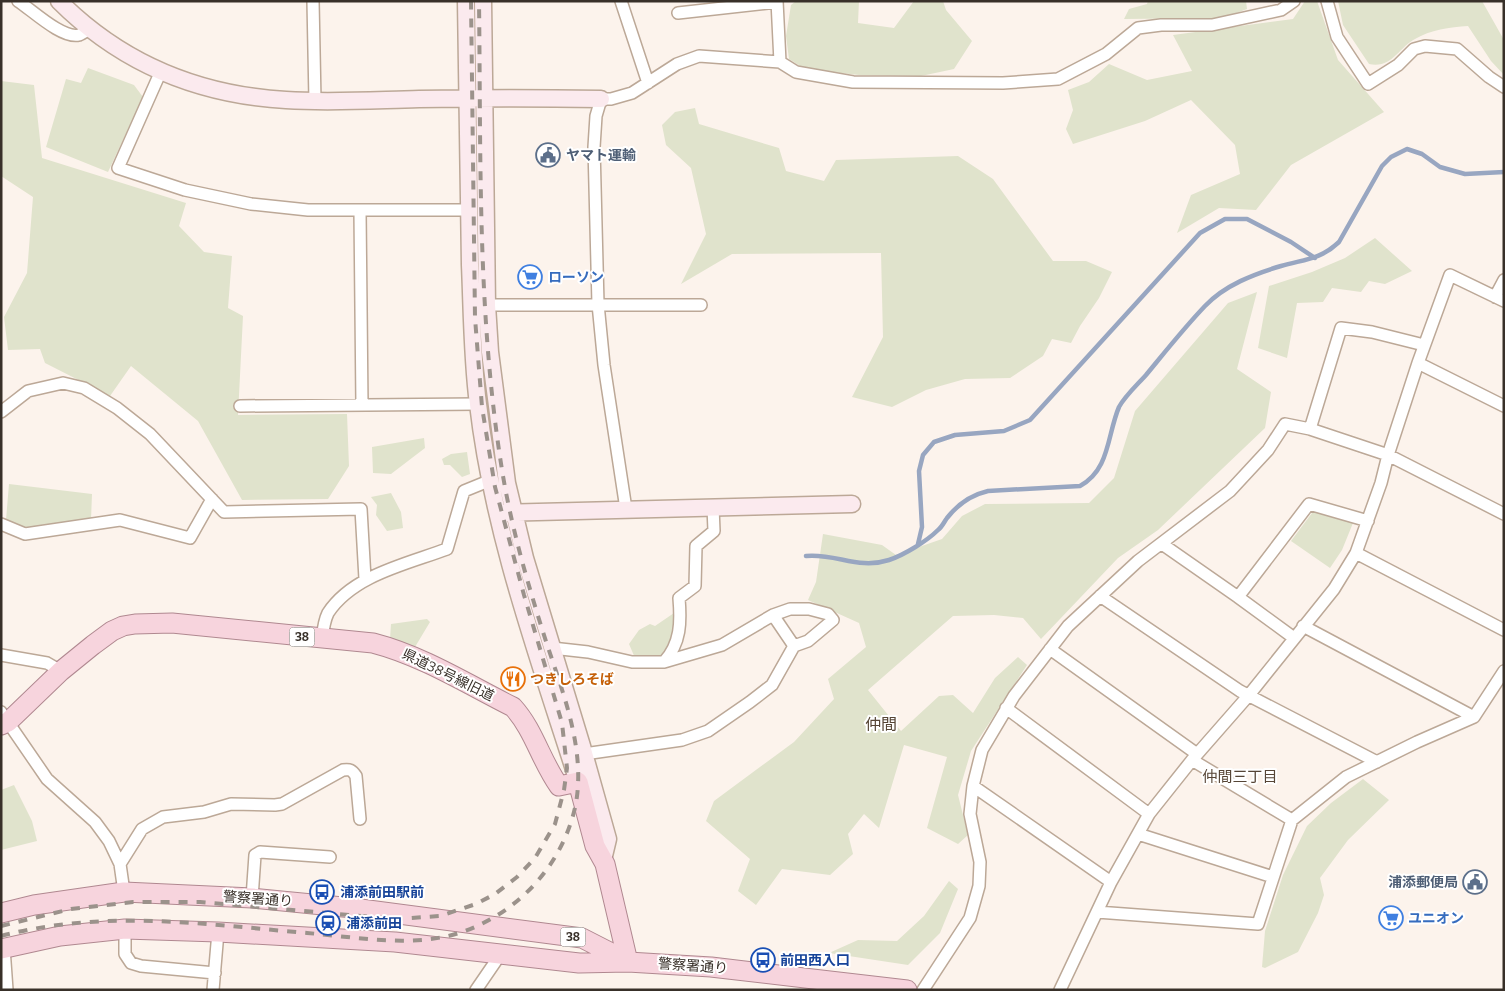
<svg xmlns="http://www.w3.org/2000/svg" width="1505" height="991" font-family="Bitter,'Noto Sans JP',serif">
	<style>
		.green { fill: #e0e3cc }
		.lines { fill: none; stroke-linecap: round; stroke-linejoin: round }
		.stream { stroke: #98a6c1; stroke-width: 4.5 }
		.street-casing { stroke: #bca897; stroke-width: 14 }
		.secondary-casing { stroke: #bca897; stroke-width: 19 }
		.primary-casing { stroke: #b08890; stroke-width: 21 }
		.street { stroke: #fff; stroke-width: 11 }
		.secondary { stroke: #fbeaee; stroke-width: 16 }
		.primary { stroke: #f7d4dd; stroke-width: 19 }
		.rail { stroke: #9b928b; stroke-width: 4; stroke-dasharray: 9 9; stroke-linecap: butt }
		.labels { text-anchor: middle; dominant-baseline: central; stroke-width: 4; stroke-linejoin: round; paint-order: stroke }
		.shield { fill: #fff; stroke: #746e69; stroke-width: 1 }
		.shield-label { font-size: 12px; font-weight: bold; fill: #383029 }
		.service-label { font-size: 14px; font-weight: bold; fill: #4e5e75; stroke: #fff; text-anchor: start }
		.shop-label { font-size: 14px; font-weight: bold; fill: #366cbe; stroke: #fff; text-anchor: start }
		.street-label { font-size: 14px; fill: #383029; stroke: #fff }
		.food-label { font-size: 14px; font-weight: bold; fill: #c56008; stroke: #fff; text-anchor: start }
		.transit-label { font-size: 14px; font-weight: bold; fill: #164399; stroke: #fff; text-anchor: start }
		.neighbourhood-label { font-size: 15px; fill: #564536; stroke: #fff }
		.quarter-label { font-size: 16px; fill: #564536; stroke: #fff }
	</style>
	<rect width="100%" height="100%" fill="#fcf3ec"/>
	<path class="green" d="M 796,1 L 859,1 L 858,23 L 894,28 L 914,1 L 943,1 L 946,10 L 972,41 L 954,69 L 921,76 L 859,75 L 805,69 L 789,59 L 786,36 L 791,5 Z
		M 1148,1 L 1246,1 L 1247,9 L 1223,18 L 1124,19 L 1129,9 L 1147,4 Z
		M 1305,1 L 1317,1 L 1338,60 L 1384,112 L 1291,165 L 1256,210 L 1219,208 L 1177,233 L 1191,195 L 1240,174 L 1235,145 L 1191,100 L 1145,121 L 1073,144 L 1066,129 L 1073,110 L 1068,90 L 1089,82 L 1109,64 L 1147,80 L 1192,71 L 1173,35 L 1293,19 Z
		M 1338,1 L 1482,1 L 1504,40 L 1504,75 L 1491,61 L 1468,26 C 1450,27 1430,30 1415,39 C 1399,47 1392,69 1369,64 L 1343,25 Z
		M 88,68 L 134,85 L 143,97 L 108,172 L 46,147 L 66,79 L 81,83 Z
		M 1,81 L 34,85 L 42,158 L 186,203 L 179,226 L 204,252 L 232,256 L 228,308 L 243,316 L 238,415 L 347,414 L 349,466 L 328,499 L 242,500 L 198,421 L 131,366 L 110,396 L 45,363 L 40,349 L 8,350 L 4,317 L 27,273 L 33,197 L 1,176 Z
		M 695,108 L 699,124 L 779,148 L 786,171 L 824,181 L 836,160 L 958,156 L 993,179 L 1053,261 L 1086,261 L 1112,272 L 1099,298 L 1080,326 L 1071,343 L 1052,339 L 1043,356 L 1010,378 L 965,379 L 926,390 L 892,407 L 852,397 L 883,337 L 881,253 L 732,254 L 681,284 L 706,234 L 691,168 L 666,145 L 662,125 L 675,112 Z
		M 1375,238 L 1412,271 L 1385,284 L 1369,281 L 1361,292 L 1332,288 L 1323,302 L 1297,303 L 1287,358 L 1258,348 L 1269,286 L 1312,272 L 1345,258 Z
		M 1257,292 L 1237,369 L 1271,392 L 1265,428 L 1158,530 L 1118,558 L 1041,639 L 1023,618 L 994,615 L 953,616 L 868,690 L 901,731 L 939,696 L 953,695 L 973,713 L 995,678 L 1018,657 L 1027,665 L 971,751 L 958,795 L 968,835 L 958,844 L 927,828 L 947,757 L 904,745 L 879,828 L 864,814 L 848,834 L 853,854 L 830,875 L 782,869 L 756,905 L 738,891 L 750,859 L 706,821 L 714,801 L 794,742 L 834,699 L 828,679 L 866,647 L 859,623 L 808,600 L 816,582 L 823,534 L 882,545 L 896,555 L 942,539 L 962,516 L 985,504 L 1089,503 L 1114,478 L 1135,411 L 1228,303 Z
		M 424,438 L 425,448 L 391,474 L 373,473 L 372,447 Z
		M 467,452 L 470,474 L 462,477 L 450,465 L 444,465 L 442,459 L 451,454 Z
		M 9,484 L 92,494 L 91,520 L 24,529 L 6,520 Z
		M 391,493 L 401,512 L 403,528 L 387,531 L 376,515 L 377,505 L 371,497 Z
		M 1317,511 L 1353,523 L 1342,550 L 1330,568 L 1291,541 L 1312,513 Z
		M 674,613 L 677,622 L 664,654 L 655,658 L 635,658 L 629,644 L 639,630 L 650,624 L 655,626 Z
		M 427,619 L 430,622 L 415,647 L 390,640 L 391,624 Z
		M 1363,779 L 1389,800 L 1348,840 L 1320,878 L 1324,895 L 1318,913 L 1298,952 L 1265,968 L 1262,967 L 1265,931 L 1283,875 L 1307,826 L 1331,803 Z
		M 14,785 L 32,821 L 37,841 L 1,850 L 1,790 Z
		M 949,881 L 958,889 L 940,933 L 908,965 L 829,953 L 858,940 L 897,941 L 924,916 Z"/>
	<g class="lines">
		<path class="stream" d="M 918,544 L 922,527 L 919,471 L 923,455 L 934,442 L 955,435 L 1004,431 L 1030,420 L 1200,233 L 1225,219 L 1247,219 L 1291,242 L 1315,258
			M 806,556 C 836,553 858,570 889,560 C 904,555 927,541 938,530 C 942,527 944,522 947,518 C 958,504 971,495 988,491 L 1080,486 C 1110,470 1107,435 1119,407 C 1125,396 1137,385 1146,375 C 1165,352 1184,328 1205,306 C 1225,285 1254,274 1281,266 C 1305,259 1320,260 1339,242 L 1382,166 L 1391,157 L 1407,149 L 1422,154 L 1440,167 L 1465,174 L 1504,172"/>
		<g class="street-casing">
			<path id="street" d="M 18,1 C 32,10 62,39 79,35 C 82,34 86,31 89,29
				M 313,1 L 315,101
				M 621,1 L 648,83
				M 777,1 L 780,62
				M 1327,1 L 1337,37 L 1368,84 L 1398,65 L 1414,49 L 1425,46 L 1457,49 L 1489,77 L 1504,87
				M 678,13 L 777,2
				M 161,71 L 118,168 L 185,190 L 251,204 L 308,210 L 469,210
				M 360,211 L 362,405
				M 1495,297 L 1504,280
				M 487,305 L 701,305
				M 1418,363 L 1504,406
				M 240,406 L 478,404
				M 1,412 L 28,391 L 63,383 L 84,388 L 117,408 L 150,434 L 224,512 L 361,509 L 365,579
				M 1310,429 L 1388,455 L 1504,514
				M 626,509 L 604,365 L 598,304 L 594,147 L 596,116 L 601,99 L 611,99 L 632,93 L 677,64 L 699,56 L 780,62 L 796,72 L 853,82 L 1003,83 L 1058,79 L 1106,54 L 1138,28 L 1161,25 L 1212,25 L 1281,10 L 1294,1
				M 1,524 L 25,534 L 120,520 L 190,538 L 212,499
				M 1162,544 L 1238,597 L 1309,504 L 1368,521
				M 1356,553 L 1504,630
				M 1100,596 L 1240,691 L 1377,762
				M 1238,597 L 1294,638
				M 773,615 L 794,646
				M 1303,626 L 1474,717
				M 322,639 C 323,630 324,621 328,613 C 353,575 407,564 447,549 L 464,491 L 491,480
				M 552,648 L 588,652 L 632,662 L 664,662 L 722,645 L 773,615 L 790,609 L 809,609 L 828,614 L 833,620 L 808,641 L 794,646 L 772,685 L 750,702 L 708,731 L 682,740 L 584,754
				M 1050,649 L 1197,754
				M 1,655 L 47,663 L 61,671
				M 664,662 C 681,643 681,622 679,598 L 695,586 L 696,546 L 714,531 L 713,507
				M 1006,708 L 1149,814
				M 1,712 L 47,779 L 95,822 L 109,841 L 120,864 L 124,892
				M 1192,760 L 1292,820
				M 973,786 L 1111,882
				M 1138,834 L 1273,877
				M 120,864 L 142,829 L 163,817 L 204,812 L 231,804 L 275,805 L 282,804 L 343,770 C 350,769 352,770 356,776 L 360,819
				M 252,898 L 255,855 L 260,852 L 330,857
				M 1097,912 L 1258,924 L 1292,820 L 1346,777 L 1417,742 L 1474,717 L 1504,671
				M 125,929 L 125,954 L 131,963 L 141,966 L 215,973
				M 4,948 L 7,990
				M 213,990 L 218,932
				M 476,990 L 500,955
				M 923,990 L 970,918 L 979,886 L 980,862 L 970,814 L 973,786 L 982,750 L 1014,696 L 1068,626 L 1138,561 L 1230,491 L 1268,450 L 1285,424 L 1310,429 L 1341,328 L 1372,332 L 1424,345
				M 1060,990 L 1111,882 L 1149,814 L 1192,760 L 1249,695 L 1334,589 L 1356,553 L 1381,483 L 1388,455 L 1418,363 L 1450,275 L 1504,301"/>
		</g>
		<g class="secondary-casing">
			<path id="secondary" d="M 59,1 C 121,63 199,95 286,100 C 330,103 375,100 419,99 C 479,98 540,98 601,99
				M 466,1 C 467,89 468,177 470,265 C 472,311 472,358 478,404 C 493,534 539,659 578,782
				M 483,1 L 487,305 L 490,352 L 507,483 L 525,558 L 582,746 L 608,839 L 603,860
				M 503,513 L 852,504"/>
		</g>
		<g class="primary-casing">
			<path id="primary" d="M 1,725 L 8,722 L 61,671 L 93,645 L 112,631 L 123,626 L 135,624 L 172,623 L 373,643 C 423,656 467,684 513,707 C 534,730 541,761 559,786 L 578,782 L 595,846 L 605,864 L 628,962
				M 1,913 L 34,905 L 124,892 L 252,898 L 353,908 L 582,938 L 627,961
				M 1,949 L 60,936 L 125,929 L 218,932 L 395,942 L 579,963 L 628,962 L 711,967 L 907,990"/>
		</g>
		<use href="#street" class="street"/>
		<use href="#secondary" class="secondary"/>
		<use href="#primary" class="primary"/>
		<path class="rail" d="M 1,926 L 71,909 L 133,902 L 200,902 L 396,919 L 440,916 L 476,904 L 495,894 L 517,877 L 535,858 L 555,824 L 564,790 L 567,768 L 562,723 L 524,595 L 495,487 L 482,407 L 475,318 L 471,1
			M 1,936 C 105,909 202,924 307,933 C 356,937 411,948 459,933 C 518,914 564,864 576,803 C 586,745 560,686 543,632 C 527,581 512,529 503,476 C 477,319 481,160 479,1"/>
	</g>
	<defs>
		<g id="civic-ring" transform="scale(1.25)"><circle r="9.5" fill="#fff" stroke="#5c6f8a" stroke-width="1.5"/><path d="M-.6-6.5H3V-4.5H.6V-3L4-1V1h2V6H-6V1h2V-1L-.6-3ZM-1.2 2.5V6h2.4V2.5Z" fill="#5c6f8a"/></g>
		<g id="supermarket-ring" transform="scale(1.25)"><circle r="9.5" fill="#fff" stroke="#3f7fe0" stroke-width="1.5"/><path d="M-6-5.5h2.5l.6 2H6L4.5 2H-2.5L-4.4-4H-6ZM-1.5 3.2a1.3 1.3 0 1 0 .1 0ZM3 3.2a1.3 1.3 0 1 0 .1 0Z" fill="#3f7fe0"/></g>
		<g id="restaurant-ring" transform="scale(1.25)"><circle r="9.5" fill="#fff" stroke="#e8710a" stroke-width="1.5"/><path d="M-5-6h1v4h1v-4h1v4h1v-4h1v5L-1.5 .5V6h-2V.5L-5-1ZM5-6V6H3V1.5H1.5Q1.5-4 5-6Z" fill="#e8710a"/></g>
		<g id="bus-ring" transform="scale(1.25)"><circle r="9.5" fill="#fff" stroke="#1a4fb4" stroke-width="1.5"/><path d="M-5-6H5V4H4V6H2V4H-2V6H-4V4H-5ZM-3.5-4V0h7V-4ZM-3.5 1.2v1.5H-2V1.2ZM2 1.2v1.5H3.5V1.2Z" fill="#1a4fb4"/></g>
		<g id="station-ring" transform="scale(1.25)"><circle r="9.5" fill="#fff" stroke="#1a4fb4" stroke-width="1.5"/><path d="M-3-6H3Q5-6 5-4V2Q5 4 3 4L4.5 6H3L1.5 4h-3L-3 6H-4.5L-3 4Q-5 4-5 2V-4Q-5-6-3-6ZM-3.5-4v3h7v-3ZM-3.5 1v1.5H-2V1ZM2 1v1.5H3.5V1Z" fill="#1a4fb4"/></g>
	</defs>
	<g fill-rule="evenodd">
		<use href="#civic-ring" x="548" y="155"/>
		<use href="#supermarket-ring" x="530" y="277"/>
		<use href="#restaurant-ring" x="513" y="679"/>
		<use href="#civic-ring" x="1475" y="882"/>
		<use href="#bus-ring" x="322" y="892"/>
		<use href="#supermarket-ring" x="1391" y="918"/>
		<use href="#station-ring" x="328" y="923"/>
		<use href="#bus-ring" x="763" y="960"/>
	</g>
	<g class="labels">
		<g class="shield">
			<rect x="289.5" y="627.5" width="25" height="19" rx="4"/>
			<rect x="560.5" y="927.5" width="25" height="19" rx="4"/>
		</g>
		<g class="shield-label">
			<text x="302" y="637">38</text>
			<text x="573" y="937">38</text>
		</g>
		<g class="service-label">
			<text x="566" y="155">ヤマト運輸</text>
			<text x="1458" y="882" text-anchor="end">浦添郵便局</text>
		</g>
		<g class="shop-label">
			<text x="548" y="277">ローソン</text>
			<text x="1408" y="918">ユニオン</text>
		</g>
		<g class="street-label">
			<text transform="translate(448 675) rotate(26)">県道38号線旧道</text>
			<text transform="translate(258 899) rotate(4)">警察署通り</text>
			<text transform="translate(693 966) rotate(4)">警察署通り</text>
		</g>
		<g class="food-label">
			<text x="530" y="679">つきしろそば</text>
		</g>
		<g class="transit-label">
			<text x="340" y="892">浦添前田駅前</text>
			<text x="346" y="923">浦添前田</text>
			<text x="780" y="960">前田西入口</text>
		</g>
		<g class="neighbourhood-label">
			<text x="1240" y="777">仲間三丁目</text>
		</g>
		<g class="quarter-label">
			<text x="881" y="724">仲間</text>
		</g>
	</g>
	<rect width="1505" height="991" fill="none" stroke="#383029" stroke-width="5"/>
</svg>
